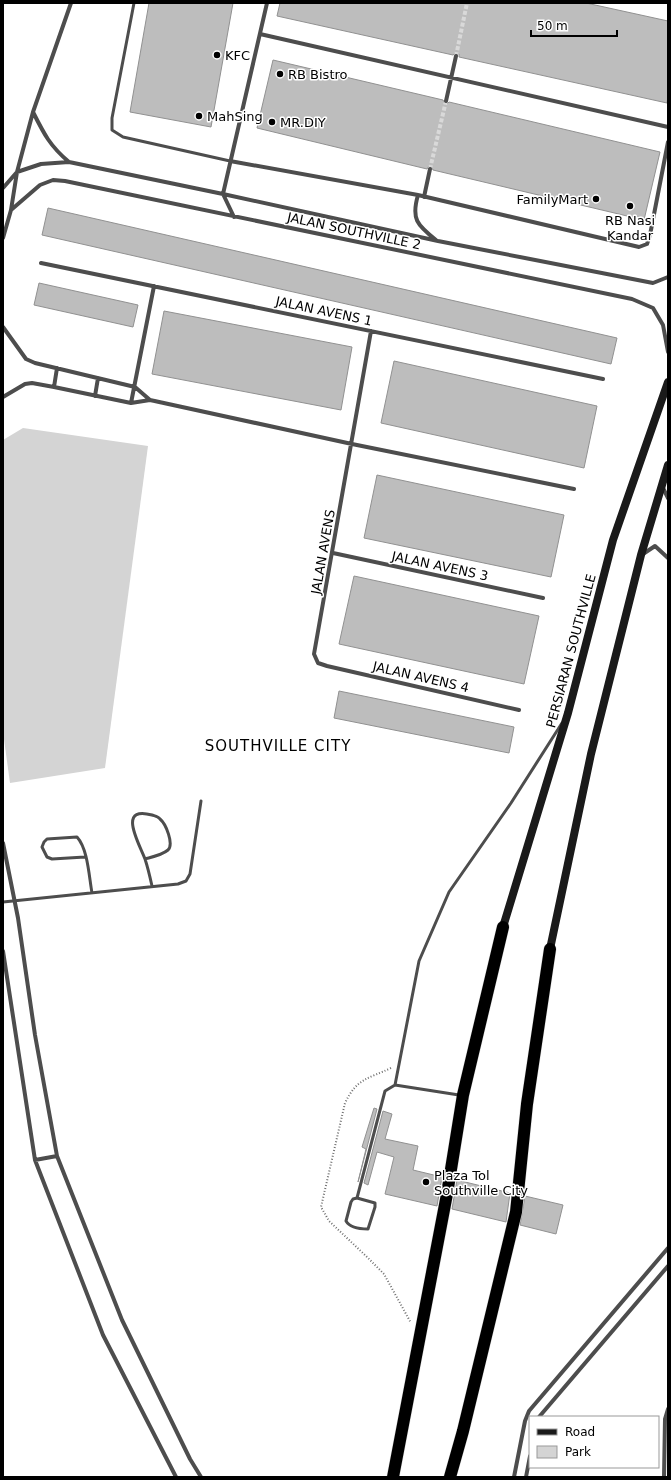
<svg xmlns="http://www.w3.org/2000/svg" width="671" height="1480" font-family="'DejaVu Sans',sans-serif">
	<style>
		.green { fill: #d4d4d4 }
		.building { fill: #bdbdbd; stroke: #919191 }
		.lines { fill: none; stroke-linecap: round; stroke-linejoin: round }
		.street-tunnel { stroke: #d9d9d9; stroke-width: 4; stroke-dasharray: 4 2; stroke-linecap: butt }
		.highway-casing { stroke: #dbdbdb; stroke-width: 13 }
		.path { stroke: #6f6f6f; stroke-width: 2; stroke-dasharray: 1 2; stroke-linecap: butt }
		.lane { stroke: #4d4d4d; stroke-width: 3 }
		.street { stroke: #4d4d4d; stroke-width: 4 }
		.secondary { stroke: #1a1a1a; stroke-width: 8 }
		.highway { stroke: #000; stroke-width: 12 }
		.poi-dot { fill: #000; stroke: #fff; stroke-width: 1.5 }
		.labels { text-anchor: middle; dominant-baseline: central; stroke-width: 3; stroke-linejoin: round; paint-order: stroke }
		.poi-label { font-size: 13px; fill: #000; stroke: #fff; text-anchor: start }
		.street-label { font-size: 13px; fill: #000; stroke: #fff }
		.quarter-label { font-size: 15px; letter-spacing: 1px; fill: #000; stroke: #fff }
	</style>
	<rect width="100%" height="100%" fill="#fff"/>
	<path class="green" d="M 23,428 L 148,446 L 105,768 L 10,783 L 3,732 L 3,440 Z"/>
	<path class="building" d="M 149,3 L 233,3 L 211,127 L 130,112 Z
		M 280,3 L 586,3 L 668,21 L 668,96 L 667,103 L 459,57 L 459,54 L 456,53 L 453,55 L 277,16 Z
		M 273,60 L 443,100 L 445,104 L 447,104 L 449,102 L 660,152 L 644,220 L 433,170 L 431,166 L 429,166 L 427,169 L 257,128 Z
		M 48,208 L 617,338 L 611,364 L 42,235 Z
		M 39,283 L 138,305 L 133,327 L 34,305 Z
		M 164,311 L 352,347 L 341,410 L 152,374 Z
		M 394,361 L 597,406 L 584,468 L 381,423 Z
		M 377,475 L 564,515 L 551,577 L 364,538 Z
		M 354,576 L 539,616 L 524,684 L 339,644 Z
		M 339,691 L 514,727 L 509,753 L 334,718 Z
		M 374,1108 L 377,1109 L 358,1182 L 366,1149 L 362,1147 Z
		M 383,1111 L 392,1114 L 385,1139 L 418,1146 L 413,1170 L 442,1177 L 437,1206 L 385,1194 L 394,1157 L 377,1152 L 368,1185 L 364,1183 Z
		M 457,1180 L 510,1193 L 506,1222 L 452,1209 Z
		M 525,1196 L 563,1205 L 556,1234 L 520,1225 Z"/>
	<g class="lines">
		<path class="street-tunnel" d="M 456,56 L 467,3
			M 430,169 L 446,101"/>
		<g class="highway-casing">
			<path id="highway" d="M 393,1477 L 447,1194 L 463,1095 L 503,927
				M 450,1477 L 463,1431 L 516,1212 L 527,1104 L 550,949"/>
		</g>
		<path class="path" d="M 391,1068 C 368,1079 357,1078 345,1103 L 321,1207 L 329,1221 L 366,1256 L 384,1274 L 411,1323"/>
		<path class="lane" d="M 134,3 L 112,118 L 112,130 L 123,137 L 230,161
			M 85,857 L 52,859 L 47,857 L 42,847 L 44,842 L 47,839 L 77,837 C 88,849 89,877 92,893
			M 145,859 C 152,857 162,855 168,850 C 174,844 166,824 160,819 C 158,816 155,816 152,815 C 116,805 140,845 145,859 C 148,868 150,877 152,886
			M 3,902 L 178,884 L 186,881 L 190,874 L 201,801
			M 395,1085 L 419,961 L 449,892 L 511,803 L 562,723
			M 357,1198 L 385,1091 L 395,1085 L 459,1095
			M 357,1198 L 375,1203 L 375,1207 L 368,1229 C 361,1229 350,1228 346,1221 L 351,1202 L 353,1199 Z"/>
		<path class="street" d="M 260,34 L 668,127
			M 446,101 L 456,56
			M 230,161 L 418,195 L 639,247 L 647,244 L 650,235 L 668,142
			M 69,162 C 50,146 44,134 33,112 L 71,3
			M 3,188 L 17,172 L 41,164 L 69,162 L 223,194 L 438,241 L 653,283 L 668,277
			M 418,195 C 411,219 417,225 436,240
			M 424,197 L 430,169
			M 11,210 L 40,185 L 53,180 L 65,181 L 632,299 L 653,308 L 663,325 L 668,352
			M 234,217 L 223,194 L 267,3
			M 3,238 L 11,210 L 17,172 L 33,112
			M 41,263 L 603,379
			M 3,327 L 26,359 L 35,363 L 135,387 L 150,400 L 131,403 L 54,387 L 32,383 L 25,384 L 3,397
			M 371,331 L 314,654 L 318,663 L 327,666 L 519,710
			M 54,387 L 57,368
			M 95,396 L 98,378
			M 150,400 L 352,444 L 574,489
			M 131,403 L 154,286
			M 662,486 L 668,498
			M 333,553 L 543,598
			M 643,554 L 655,546 L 668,558
			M 3,843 L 18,918 L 35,1035 L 57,1156 L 122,1320 L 190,1459 L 201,1477
			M 3,951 L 35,1160 L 103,1335 L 176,1477
			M 35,1160 L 57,1156
			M 539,1417 L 668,1266
			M 514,1477 L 525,1421 L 529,1411 L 668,1248
			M 526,1477 L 530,1456
			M 664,1477 L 665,1419 L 668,1409"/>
		<path class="secondary" d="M 503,927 L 568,713 L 613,540 L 668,382
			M 550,949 L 591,754 L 641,555 L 668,465"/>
		<use href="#highway" class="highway"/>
	</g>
	<g class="poi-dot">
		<circle cx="217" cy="55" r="4"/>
		<circle cx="280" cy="74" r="4"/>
		<circle cx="199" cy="116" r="4"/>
		<circle cx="272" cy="122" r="4"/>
		<circle cx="596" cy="199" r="4"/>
		<circle cx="630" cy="206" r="4"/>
		<circle cx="426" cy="1182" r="4"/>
	</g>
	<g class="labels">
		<g class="poi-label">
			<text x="225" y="55">KFC</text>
			<text x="288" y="74">RB Bistro</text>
			<text x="207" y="116">MahSing</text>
			<text x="280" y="122">MR.DIY</text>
			<text x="588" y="199" text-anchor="end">FamilyMart</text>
			<text x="630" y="220" text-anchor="middle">RB Nasi<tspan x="630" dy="15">Kandar</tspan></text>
			<text x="434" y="1175">Plaza Tol<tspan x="434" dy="15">Southville City</tspan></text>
		</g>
		<g class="street-label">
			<text transform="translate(354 231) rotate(12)">JALAN SOUTHVILLE 2</text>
			<text transform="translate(324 311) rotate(12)">JALAN AVENS 1</text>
			<text transform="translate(323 552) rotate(-80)">JALAN AVENS</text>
			<text transform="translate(440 566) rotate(12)">JALAN AVENS 3</text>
			<text transform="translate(571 651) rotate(-75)">PERSIARAN SOUTHVILLE</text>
			<text transform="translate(421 677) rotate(13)">JALAN AVENS 4</text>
		</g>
		<g class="quarter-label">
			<text x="278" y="746">SOUTHVILLE CITY</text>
		</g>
	</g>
	<rect width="671" height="1480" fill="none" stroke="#000000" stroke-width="8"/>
	<rect x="529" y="1416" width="130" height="52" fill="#ffffff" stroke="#999999"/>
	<rect x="537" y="1429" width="20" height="6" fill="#1a1a1a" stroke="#999999"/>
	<text x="565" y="1436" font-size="12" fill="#000000">Road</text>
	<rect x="537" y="1446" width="20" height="12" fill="#d4d4d4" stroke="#999999"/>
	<text x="565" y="1456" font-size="12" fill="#000000">Park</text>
	<path d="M531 30v6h86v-6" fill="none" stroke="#000000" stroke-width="2"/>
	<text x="537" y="30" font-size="12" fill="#000000" stroke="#ffffff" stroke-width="3" paint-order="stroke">50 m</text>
</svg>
